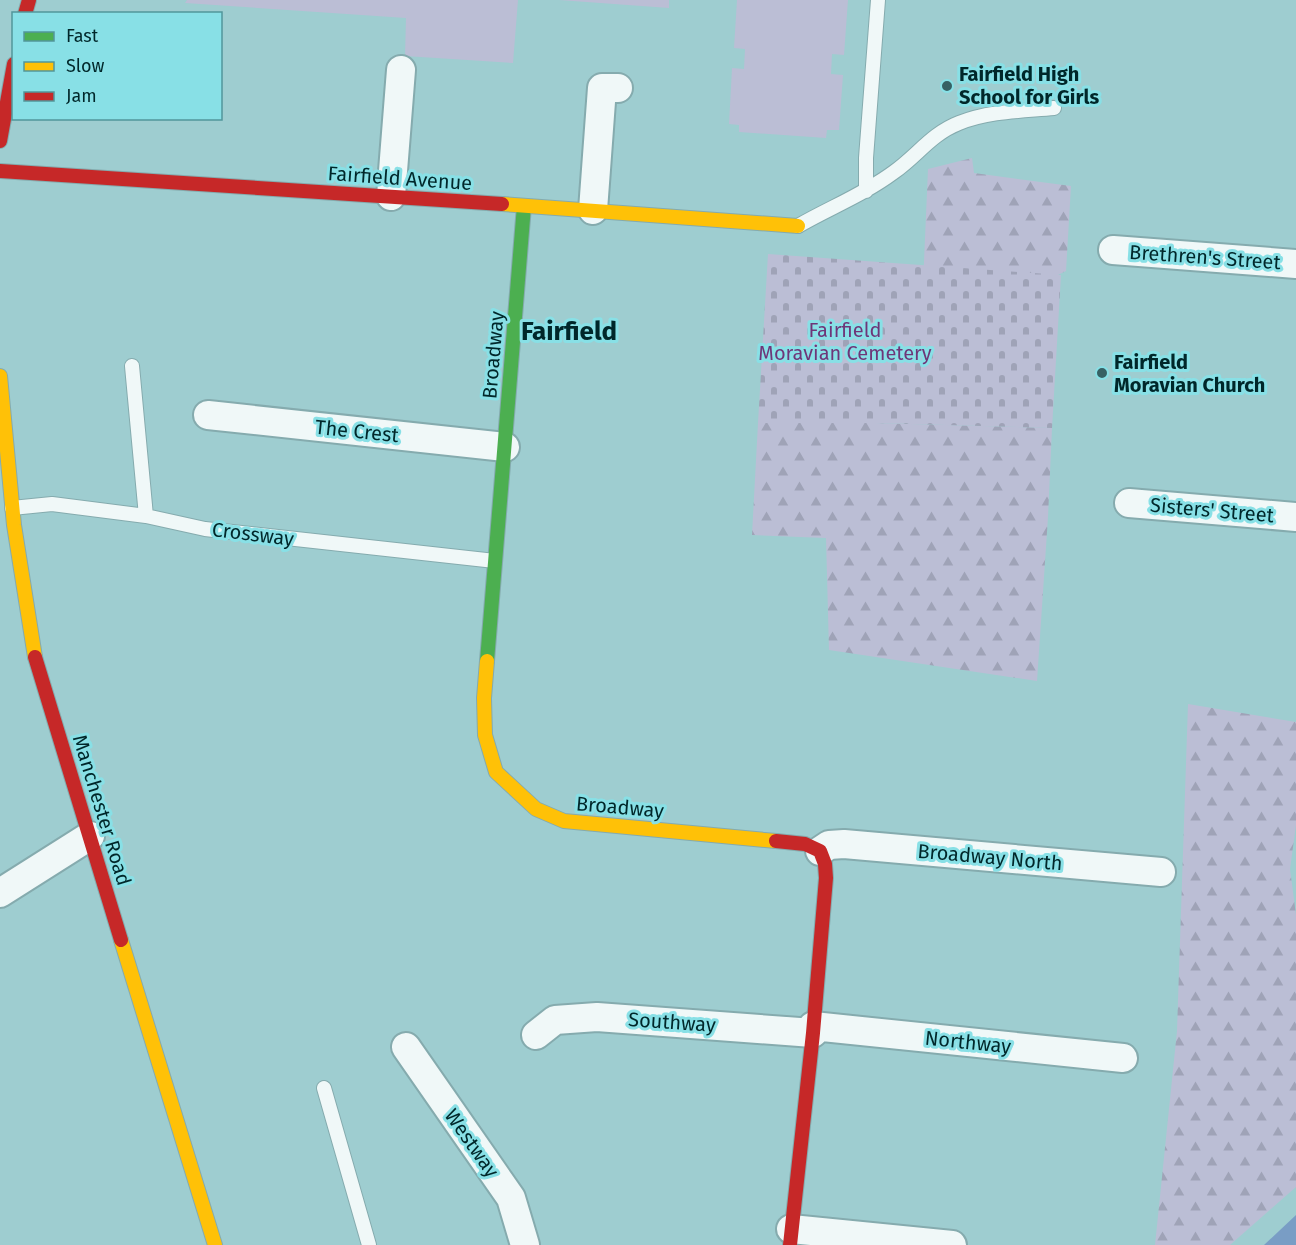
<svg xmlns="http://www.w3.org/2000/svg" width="1296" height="1245" font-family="'Fira Sans',sans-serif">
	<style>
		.green { fill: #bbbed5 }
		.forest { fill: url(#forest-firs) }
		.cemetery { fill: url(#cemetery-stones) }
		.water { fill: #799dc5 }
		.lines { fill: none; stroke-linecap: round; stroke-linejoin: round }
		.lane-casing { stroke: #85abae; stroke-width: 16 }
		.street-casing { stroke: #85abae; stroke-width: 32 }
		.fast-casing { stroke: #85abae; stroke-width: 16 }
		.slow-casing { stroke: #85abae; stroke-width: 16 }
		.jam-casing { stroke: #85abae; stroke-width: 16 }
		.lane { stroke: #f0f8f8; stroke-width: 14 }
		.street { stroke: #f0f8f8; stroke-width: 28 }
		.fast { stroke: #4caf50; stroke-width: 14 }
		.slow { stroke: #ffc107; stroke-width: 14 }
		.jam { stroke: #c62828; stroke-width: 14 }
		.poi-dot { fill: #376164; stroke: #88e0e6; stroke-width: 2 }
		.labels { text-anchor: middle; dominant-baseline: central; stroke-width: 6; stroke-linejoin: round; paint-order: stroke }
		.poi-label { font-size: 20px; font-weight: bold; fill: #00272a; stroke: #88e0e6; text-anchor: start }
		.street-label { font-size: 20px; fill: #00272a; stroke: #88e0e6 }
		.park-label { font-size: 20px; fill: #6e3678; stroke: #88e0e6 }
		.district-label { font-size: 26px; font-weight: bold; fill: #00272a; stroke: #88e0e6 }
	</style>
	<defs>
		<pattern id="forest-firs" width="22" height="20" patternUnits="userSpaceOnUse" patternTransform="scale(1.5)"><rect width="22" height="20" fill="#bbbed5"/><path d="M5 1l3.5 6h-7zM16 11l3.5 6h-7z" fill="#9fa3b7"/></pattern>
		<pattern id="cemetery-stones" width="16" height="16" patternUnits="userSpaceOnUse" patternTransform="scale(1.5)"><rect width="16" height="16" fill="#bbbed5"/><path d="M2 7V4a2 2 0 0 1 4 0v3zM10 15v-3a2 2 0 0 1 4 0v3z" fill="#9fa3b7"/></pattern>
	</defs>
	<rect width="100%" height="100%" fill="#9ecdd0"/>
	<path class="green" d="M 187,0 L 518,0 L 513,63 L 405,56 L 406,18 L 185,3 Z
		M 559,0 L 669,0 L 669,8 Z
		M 737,0 L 848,0 L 844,55 L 832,54 L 831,74 L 843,75 L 839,130 L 827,130 L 826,138 L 739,132 L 739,125 L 729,124 L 732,68 L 744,69 L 745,49 L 734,48 Z"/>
	<path class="forest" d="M 972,158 L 974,173 L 1071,186 L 1066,271 L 1009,299 L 922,308 L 928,169 Z
		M 758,423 L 875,423 L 1052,428 L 1048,517 L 1037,681 L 829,650 L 826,538 L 752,535 Z
		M 1188,704 L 1296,722 L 1296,825 L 1290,869 L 1296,915 L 1296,1187 L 1230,1245 L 1155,1245 L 1177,1031 Z"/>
	<path class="cemetery" d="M 768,254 L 1061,275 L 1052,428 L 875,423 L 758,423 Z"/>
	<path class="water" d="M 1296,1215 L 1296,1245 L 1264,1245 Z"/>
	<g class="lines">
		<g class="lane-casing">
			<path id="lane" d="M 866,191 L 866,158 L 878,0
				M 798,226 C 831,207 863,195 894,172 C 918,155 931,134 959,123 C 989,111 1022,111 1054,108
				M 132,366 L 146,516
				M 12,508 L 52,504 L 146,516 L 205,529 L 495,561
				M 324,1088 L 369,1245"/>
		</g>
		<g class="street-casing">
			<path id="street" d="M 391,196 L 401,70
				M 593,210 L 602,88 L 618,88
				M 1113,250 L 1296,264
				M 208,415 L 505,447
				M 1129,503 L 1296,517
				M 820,851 L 829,845 L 844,844 L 1161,872
				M 0,893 L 90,836
				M 813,1026 L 1123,1058
				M 536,1035 L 555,1020 L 597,1017 L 813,1033
				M 406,1047 L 511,1198 L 525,1245
				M 791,1229 L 952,1245"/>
		</g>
		<g class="fast-casing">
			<path id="fast" d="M 487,661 L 524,206"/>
		</g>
		<g class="slow-casing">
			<path id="slow" d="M 502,204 L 798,226
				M 0,376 L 14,525 L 35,657
				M 487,661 L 484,698 L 485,735 L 496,772 L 536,809 L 564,821 L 776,841
				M 121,940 L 215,1245"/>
		</g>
		<g class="jam-casing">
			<path id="jam" d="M 25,14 L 29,0
				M 0,141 L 14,64
				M 0,171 L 502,204
				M 35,657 L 121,940
				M 776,841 L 805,844 L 820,851 L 825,864 L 826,878 L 813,1033 L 790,1245"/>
		</g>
		<use href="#lane" class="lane"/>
		<use href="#street" class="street"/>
		<use href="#fast" class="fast"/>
		<use href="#slow" class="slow"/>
		<use href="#jam" class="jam"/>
	</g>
	<g class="poi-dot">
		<circle cx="947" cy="86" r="6"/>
		<circle cx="1102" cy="373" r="6"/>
	</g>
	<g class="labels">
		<g class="poi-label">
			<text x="959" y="74">Fairfield High<tspan x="959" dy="23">School for Girls</tspan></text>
			<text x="1114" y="362">Fairfield<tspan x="1114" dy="23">Moravian Church</tspan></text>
		</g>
		<g class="street-label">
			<text transform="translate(400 178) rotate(4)">Fairfield Avenue</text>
			<text transform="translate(1205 257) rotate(4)">Brethren's Street</text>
			<text transform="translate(493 355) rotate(-85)">Broadway</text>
			<text transform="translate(357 431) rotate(6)">The Crest</text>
			<text transform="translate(1212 510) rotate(5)">Sisters' Street</text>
			<text transform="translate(253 534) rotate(7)">Crossway</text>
			<text transform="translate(620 807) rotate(5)">Broadway</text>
			<text transform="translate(102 810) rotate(73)">Manchester Road</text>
			<text transform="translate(990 857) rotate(5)">Broadway North</text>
			<text transform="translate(672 1022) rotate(4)">Southway</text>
			<text transform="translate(968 1042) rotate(6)">Northway</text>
			<text transform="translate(472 1143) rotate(55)">Westway</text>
		</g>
		<g class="park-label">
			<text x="845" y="330">Fairfield<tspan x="845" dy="23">Moravian Cemetery</tspan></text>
		</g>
		<g class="district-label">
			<text x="569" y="331">Fairfield</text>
		</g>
	</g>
	<rect x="12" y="12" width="210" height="108" fill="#88e0e6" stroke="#52969b" stroke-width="1.5"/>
	<rect x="24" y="32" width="30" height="9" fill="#4caf50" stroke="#52969b" stroke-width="1.5"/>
	<text x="66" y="42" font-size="18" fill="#00272a">Fast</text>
	<rect x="24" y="62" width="30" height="9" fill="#ffc107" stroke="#52969b" stroke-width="1.5"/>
	<text x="66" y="72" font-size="18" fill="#00272a">Slow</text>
	<rect x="24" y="92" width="30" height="9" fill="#c62828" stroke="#52969b" stroke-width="1.5"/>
	<text x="66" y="102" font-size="18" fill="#00272a">Jam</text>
</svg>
